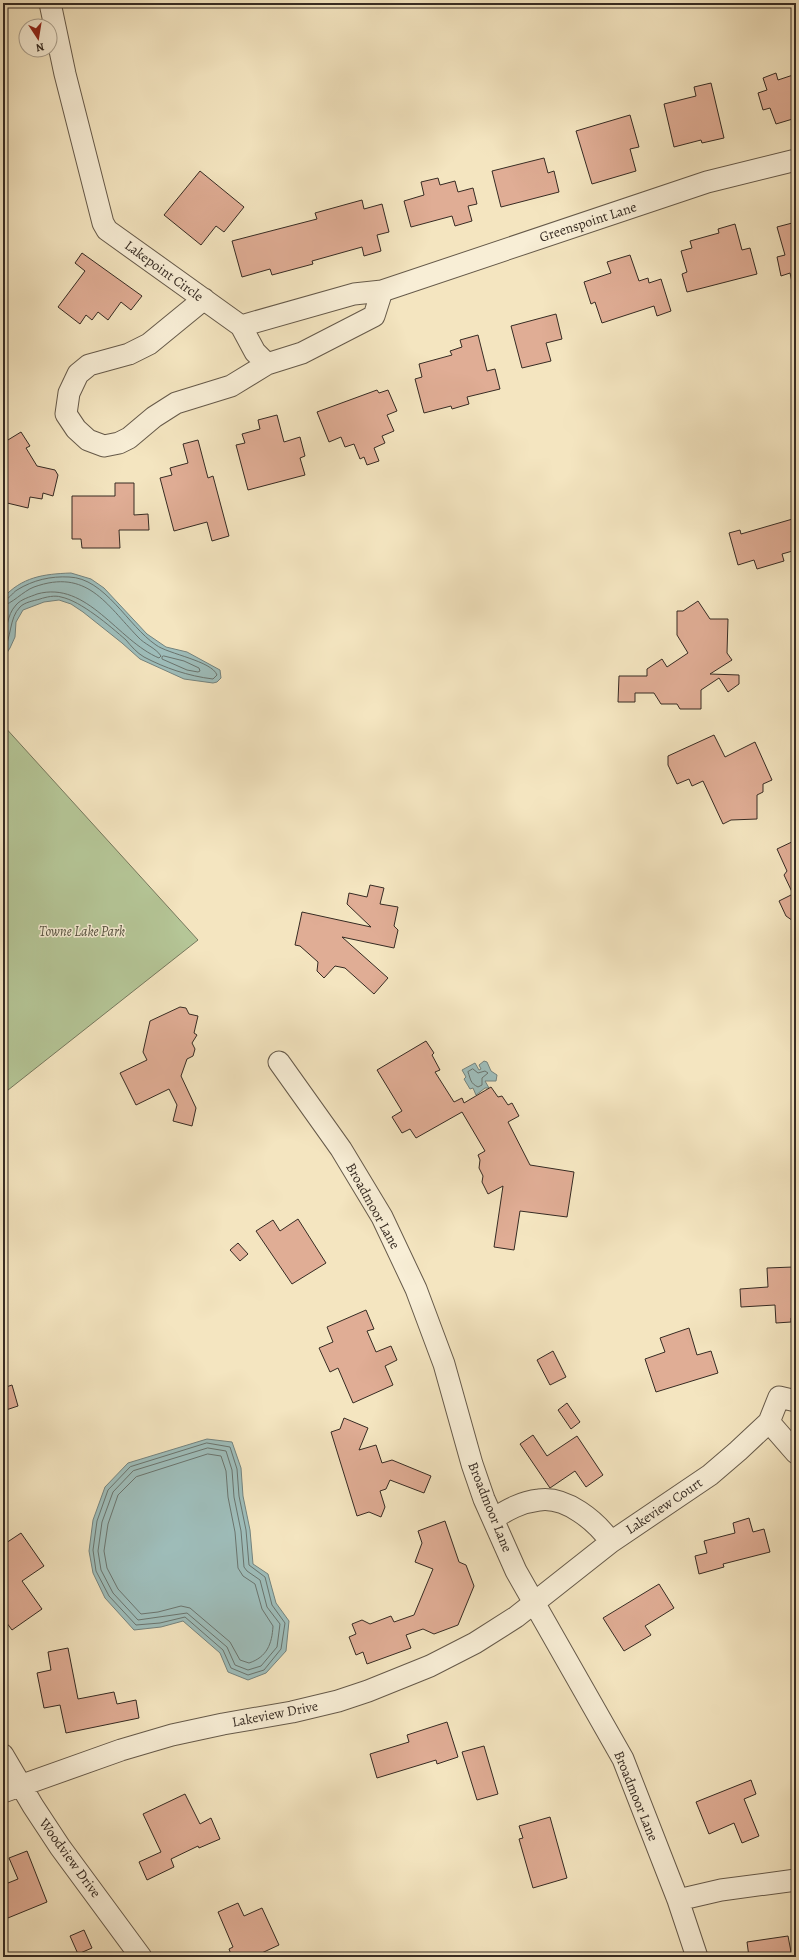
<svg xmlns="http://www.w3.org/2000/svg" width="799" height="1960" font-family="Alegreya,serif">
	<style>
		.green { fill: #b5c697; stroke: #76785d }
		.water { fill: #9ebdba; stroke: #74837e }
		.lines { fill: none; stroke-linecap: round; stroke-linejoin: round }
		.shore { stroke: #6a746e; stroke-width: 1 }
		.building { fill: #e0ad95; stroke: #362b23 }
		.minor-casing { stroke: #665a4a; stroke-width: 23 }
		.minor { stroke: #f8eed6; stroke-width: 21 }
		.labels { text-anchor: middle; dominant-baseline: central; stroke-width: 3; stroke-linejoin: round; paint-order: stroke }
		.street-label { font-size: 14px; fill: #362b23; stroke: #f8eed6 }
		.park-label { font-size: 14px; font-style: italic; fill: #565240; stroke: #f8eed6 }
	</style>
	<rect width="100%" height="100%" fill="#f4e5c0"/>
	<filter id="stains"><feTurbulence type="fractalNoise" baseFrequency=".005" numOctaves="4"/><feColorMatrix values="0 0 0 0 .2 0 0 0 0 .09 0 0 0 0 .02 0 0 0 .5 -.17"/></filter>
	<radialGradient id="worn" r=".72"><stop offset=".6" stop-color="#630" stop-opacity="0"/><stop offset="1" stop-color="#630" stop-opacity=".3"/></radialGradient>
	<path class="green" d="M 3,725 L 198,940 L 3,1094 Z"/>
	<path class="water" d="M 71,573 L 91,579 L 104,588 L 147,634 L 166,647 L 187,652 L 220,670 L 221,678 L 217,682 L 213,683 L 184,679 L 140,659 L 122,643 L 83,612 L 71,604 L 59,600 L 44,602 L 23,610 L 16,622 L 15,637 L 10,648 L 3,659 L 3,598 C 22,577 43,574 71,573 Z
		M 484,1061 L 487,1062 L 491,1071 L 497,1075 L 496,1081 L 485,1081 L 489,1088 L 485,1088 L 476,1095 L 473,1088 L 470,1089 L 464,1079 L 466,1077 L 462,1070 L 475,1063 L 479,1070 L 481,1069 L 479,1065 Z
		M 207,1439 L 232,1442 L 241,1468 L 243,1496 L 250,1530 L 253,1564 L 268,1574 L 276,1603 L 289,1621 L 286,1651 L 266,1673 L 248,1680 L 228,1672 L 220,1653 L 183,1621 L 161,1627 L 134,1630 L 105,1598 L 93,1573 L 89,1551 L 93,1520 L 105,1487 L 128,1463 Z"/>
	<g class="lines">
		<path class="shore" d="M 3,600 C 9,600 12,593 17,590 C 33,580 51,576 69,577 C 105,578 128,626 156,645 C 168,654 212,661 217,675 L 213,679 C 188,676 165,668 144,657 C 137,653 131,646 126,640 C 110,626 81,601 61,597 C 55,595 46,597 40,599 C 33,601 25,602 20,607 C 9,618 12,637 3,652
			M 3,605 C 11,605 23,591 34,587 C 87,568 106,604 138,637 C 144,644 156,648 161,656 L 159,658 C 118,641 87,580 37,594 C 30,597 21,599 16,605 C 6,616 8,629 3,641
			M 164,656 L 184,661 L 199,668 L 200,671 L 198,672 L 187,670 L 162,659 L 162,657 Z
			M 473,1069 L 478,1073 L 485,1071 L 488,1073 L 482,1078 L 482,1085 L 478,1087 C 470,1083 471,1080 468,1072 Z
			M 207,1443 L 230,1447 L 237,1469 L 239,1496 L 246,1530 L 249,1565 L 265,1577 L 272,1605 L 285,1623 L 281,1649 L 264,1670 L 248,1675 L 231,1668 L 223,1650 L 185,1617 L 160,1623 L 136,1625 L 109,1596 L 96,1571 L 93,1550 L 97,1521 L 108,1490 L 130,1467 Z
			M 208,1448 L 226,1451 L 232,1470 L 234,1497 L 241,1531 L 244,1567 L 247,1571 L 260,1580 L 267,1607 L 280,1624 L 277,1647 L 261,1666 L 248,1670 L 235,1665 L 227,1647 L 187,1613 L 138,1620 L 113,1593 L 101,1570 L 98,1551 L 102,1522 L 113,1492 L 133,1471 Z
			M 208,1454 L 221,1456 L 226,1471 L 228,1497 L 235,1532 L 238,1568 L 243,1576 L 255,1584 L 262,1609 L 273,1626 C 272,1644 267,1657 249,1663 L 240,1660 L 230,1642 L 190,1608 L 181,1606 L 158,1612 L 141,1614 L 118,1589 L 107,1568 L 104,1551 L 108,1524 L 118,1495 L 136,1477 Z"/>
	</g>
	<path class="building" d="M 776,73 L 778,80 L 796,74 L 796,118 L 776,124 L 770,108 L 763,110 L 758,93 L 767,90 L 763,78 Z
		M 711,83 L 724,138 L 702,143 L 701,140 L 674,147 L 664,104 L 696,96 L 694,87 Z
		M 630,115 L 639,147 L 630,149 L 636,171 L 592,184 L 576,131 Z
		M 544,158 L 548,173 L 554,171 L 559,192 L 501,207 L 492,171 Z
		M 200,171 L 244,207 L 224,232 L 216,226 L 201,245 L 164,215 Z
		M 438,178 L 440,185 L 455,181 L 458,192 L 473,188 L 477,204 L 468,206 L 472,221 L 455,226 L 452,216 L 411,227 L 404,201 L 424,195 L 421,182 Z
		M 362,200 L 364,209 L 382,204 L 389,232 L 377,235 L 381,251 L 364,256 L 362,247 L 312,261 L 313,264 L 272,275 L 270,269 L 242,277 L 232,241 L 317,219 L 315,213 Z
		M 796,222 L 796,282 L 792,282 L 790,273 L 781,276 L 777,257 L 785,255 L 777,227 Z
		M 735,224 L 742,250 L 750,248 L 757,274 L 687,292 L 682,274 L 687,272 L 681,251 L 692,248 L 690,241 L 719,233 L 718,229 Z
		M 82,253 L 142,296 L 131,310 L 121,302 L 108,320 L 98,312 L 92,320 L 86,315 L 80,324 L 58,307 L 85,271 L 75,263 Z
		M 630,255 L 639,281 L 648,278 L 649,283 L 661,279 L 671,311 L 657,316 L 654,306 L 602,323 L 595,302 L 591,304 L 584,282 L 611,273 L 607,262 Z
		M 556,314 L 562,339 L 546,343 L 551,361 L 522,368 L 511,326 Z
		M 478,335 L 487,371 L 495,369 L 500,389 L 467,397 L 469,404 L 452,409 L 451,406 L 424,413 L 415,379 L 422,377 L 419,364 L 452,355 L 450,351 L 462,347 L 460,340 Z
		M 377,390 L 379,393 L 388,390 L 397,411 L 387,415 L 394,431 L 382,436 L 385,443 L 374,448 L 379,461 L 367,465 L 364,457 L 360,459 L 354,444 L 345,447 L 341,437 L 329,442 L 317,412 Z
		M 277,415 L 284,442 L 300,437 L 305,456 L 300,458 L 305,475 L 248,490 L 236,445 L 245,443 L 242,434 L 260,429 L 258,420 Z
		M 21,432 L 30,446 L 26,448 L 37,466 L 55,470 L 58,475 L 53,496 L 43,493 L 42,499 L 30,497 L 28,508 L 3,502 L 3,443 Z
		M 198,440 L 208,478 L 213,476 L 229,536 L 212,541 L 207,522 L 174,531 L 160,478 L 172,475 L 170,468 L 188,463 L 183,444 Z
		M 115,483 L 134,483 L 134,515 L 148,514 L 149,530 L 119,530 L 120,548 L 82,548 L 81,539 L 72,539 L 72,496 L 115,496 Z
		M 796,518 L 796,550 L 782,554 L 784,561 L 757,569 L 754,560 L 738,565 L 729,533 L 740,530 L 741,534 Z
		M 698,601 L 710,619 L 728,619 L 727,653 L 732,660 L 710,674 L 739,675 L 739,684 L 728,692 L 719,678 L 701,690 L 701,709 L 680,709 L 677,704 L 661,704 L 654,693 L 635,693 L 635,702 L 618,702 L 619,676 L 647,676 L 647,669 L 662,659 L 667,667 L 688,653 L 677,635 L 677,611 L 683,611 Z
		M 714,735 L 725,757 L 755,742 L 772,780 L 763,784 L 763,792 L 757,795 L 757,819 L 731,820 L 723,824 L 703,781 L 692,786 L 689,779 L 677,784 L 668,765 L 668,756 Z
		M 796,840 L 796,923 L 786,916 L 779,901 L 793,894 L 784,875 L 787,871 L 777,849 Z
		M 370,885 L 384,888 L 380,904 L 398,907 L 394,926 L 398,930 L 394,948 L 342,937 L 388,978 L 374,994 L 345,968 L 335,966 L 324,978 L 317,971 L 318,962 L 300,946 L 295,945 L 302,912 L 371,927 L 347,904 L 349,893 L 367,897 Z
		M 180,1007 L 186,1008 L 189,1014 L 198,1016 L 194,1033 L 197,1035 L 192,1043 L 195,1049 L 193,1056 L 187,1059 L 181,1076 L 196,1108 L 192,1126 L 173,1121 L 177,1105 L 169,1089 L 136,1105 L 120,1073 L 147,1060 L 143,1052 L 150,1021 Z
		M 426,1041 L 434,1053 L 432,1055 L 440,1070 L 435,1072 L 454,1102 L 462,1098 L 464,1103 L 491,1087 L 498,1097 L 502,1096 L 508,1105 L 512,1103 L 519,1116 L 508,1122 L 530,1165 L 574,1172 L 567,1217 L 520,1211 L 514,1250 L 494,1247 L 503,1186 L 488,1194 L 482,1182 L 483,1176 L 479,1168 L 480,1160 L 478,1155 L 485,1151 L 462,1112 L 416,1138 L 410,1129 L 402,1133 L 392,1117 L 402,1111 L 377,1070 Z
		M 298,1219 L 326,1263 L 292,1284 L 256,1231 L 273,1220 L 280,1231 Z
		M 238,1243 L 248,1254 L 240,1261 L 230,1250 Z
		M 793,1267 L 796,1318 L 791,1318 L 791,1322 L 776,1323 L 775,1305 L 741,1307 L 740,1289 L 768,1287 L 767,1268 Z
		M 366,1310 L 374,1329 L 367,1331 L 376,1352 L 391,1346 L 397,1360 L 385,1366 L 393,1385 L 353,1403 L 338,1368 L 330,1372 L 319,1348 L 333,1342 L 327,1327 Z
		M 689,1328 L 697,1355 L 711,1351 L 718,1373 L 656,1392 L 645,1359 L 665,1352 L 660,1338 Z
		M 553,1351 L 566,1377 L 550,1385 L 537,1360 Z
		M 12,1385 L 18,1406 L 3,1411 L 3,1388 Z
		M 567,1403 L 580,1422 L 571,1429 L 558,1410 Z
		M 344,1418 L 368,1428 L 359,1450 L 376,1445 L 382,1463 L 392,1460 L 431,1476 L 424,1493 L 390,1480 L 386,1489 L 380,1491 L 385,1507 L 381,1517 L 369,1512 L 357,1516 L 331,1432 L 340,1429 Z
		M 533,1435 L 547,1456 L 577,1436 L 603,1475 L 586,1487 L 575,1471 L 550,1488 L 520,1444 Z
		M 749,1518 L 753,1532 L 764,1529 L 770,1552 L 723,1564 L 724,1567 L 699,1574 L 695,1556 L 707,1553 L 704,1541 L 735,1533 L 733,1523 Z
		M 445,1521 L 459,1562 L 466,1565 L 474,1586 L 458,1625 L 434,1634 L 423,1629 L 406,1635 L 411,1648 L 367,1664 L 363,1652 L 356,1655 L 349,1637 L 356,1634 L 352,1624 L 362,1620 L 370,1624 L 391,1616 L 394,1622 L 414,1615 L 433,1569 L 415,1562 L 422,1543 L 418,1531 Z
		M 21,1533 L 44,1566 L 22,1581 L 42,1609 L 12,1630 L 3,1618 L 3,1545 Z
		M 659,1584 L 674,1608 L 645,1626 L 651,1635 L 624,1651 L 603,1618 Z
		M 68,1648 L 78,1699 L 114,1692 L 117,1704 L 136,1700 L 139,1718 L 66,1733 L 60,1705 L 44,1708 L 37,1673 L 51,1670 L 48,1652 Z
		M 447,1722 L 458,1757 L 437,1764 L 436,1760 L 377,1778 L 370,1754 L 409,1742 L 407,1735 Z
		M 484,1746 L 498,1794 L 477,1800 L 462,1752 Z
		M 751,1780 L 756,1794 L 744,1799 L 759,1836 L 742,1843 L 734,1823 L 709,1834 L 696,1802 Z
		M 185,1794 L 200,1824 L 211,1818 L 220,1839 L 199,1848 L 198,1846 L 171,1859 L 174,1867 L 147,1880 L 139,1862 L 161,1852 L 143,1814 Z
		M 550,1817 L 567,1878 L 533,1888 L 519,1839 L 523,1838 L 519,1826 Z
		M 27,1851 L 47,1902 L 3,1920 L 3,1885 L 18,1879 L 9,1858 Z
		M 238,1903 L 244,1916 L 262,1908 L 279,1945 L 253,1957 L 232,1957 L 229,1949 L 233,1947 L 218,1912 Z
		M 84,1930 L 92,1948 L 78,1954 L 70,1936 Z
		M 788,1936 L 792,1957 L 749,1957 L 747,1942 Z"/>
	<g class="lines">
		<g class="minor-casing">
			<path id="minor" d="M 50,3 L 65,74 L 103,223 L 107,230 L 241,326 L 255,352 L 267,364
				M 204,299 L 149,344 L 129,354 L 89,365 L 78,374 L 69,393 L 66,414 L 76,429 L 88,440 L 104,446 L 119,443 L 129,438 L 154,417 L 176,403 L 231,386 L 267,364 L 302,353 L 374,316 L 382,291
				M 241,326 L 354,294 L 382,291 L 707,182 L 796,160
				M 279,1062 L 341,1149 L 382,1217 L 416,1289 L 444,1364 L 472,1464 L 484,1499 L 516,1571 L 623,1759 L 678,1900 L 697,1957
				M 769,1422 L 796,1453
				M 493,1519 C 507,1510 521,1502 539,1500 C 566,1496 596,1521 611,1542
				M 3,1755 L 33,1806 L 60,1847 L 141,1957
				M 3,1792 L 121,1750 L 172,1735 L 223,1724 L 292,1712 L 338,1701 L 368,1691 L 430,1666 L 475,1643 L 516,1617 L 611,1542 L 710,1475 L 738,1451 L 769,1422 L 779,1397 L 796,1401
				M 678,1900 L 721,1890 L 796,1880"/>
		</g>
		<use href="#minor" class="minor"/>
	</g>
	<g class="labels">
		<g class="street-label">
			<text transform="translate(588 222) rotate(-18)">Greenspoint Lane</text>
			<text transform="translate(164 271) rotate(36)">Lakepoint Circle</text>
			<text transform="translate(373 1206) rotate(61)">Broadmoor Lane</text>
			<text transform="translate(664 1506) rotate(-34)">Lakeview Court</text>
			<text transform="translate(490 1507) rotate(68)">Broadmoor Lane</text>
			<text transform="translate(275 1714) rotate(-11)">Lakeview Drive</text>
			<text transform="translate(636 1796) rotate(68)">Broadmoor Lane</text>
			<text transform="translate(70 1858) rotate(54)">Woodview Drive</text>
		</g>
		<g class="park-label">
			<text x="82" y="931">Towne Lake Park</text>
		</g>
	</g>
	<rect width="799" height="1960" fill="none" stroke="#f4e5c0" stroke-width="16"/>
	<rect x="4" y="4" width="791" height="1952" fill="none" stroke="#362b23" stroke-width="2"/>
	<rect x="8" y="8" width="783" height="1944" fill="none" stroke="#362b23"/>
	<g transform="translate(38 38) rotate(168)"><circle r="19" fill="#f8eed6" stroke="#aaa08e"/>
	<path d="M0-3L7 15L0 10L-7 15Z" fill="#8f2418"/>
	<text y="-6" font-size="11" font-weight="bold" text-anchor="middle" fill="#362b23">N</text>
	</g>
	<rect width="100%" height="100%" filter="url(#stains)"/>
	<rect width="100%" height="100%" fill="url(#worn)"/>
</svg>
